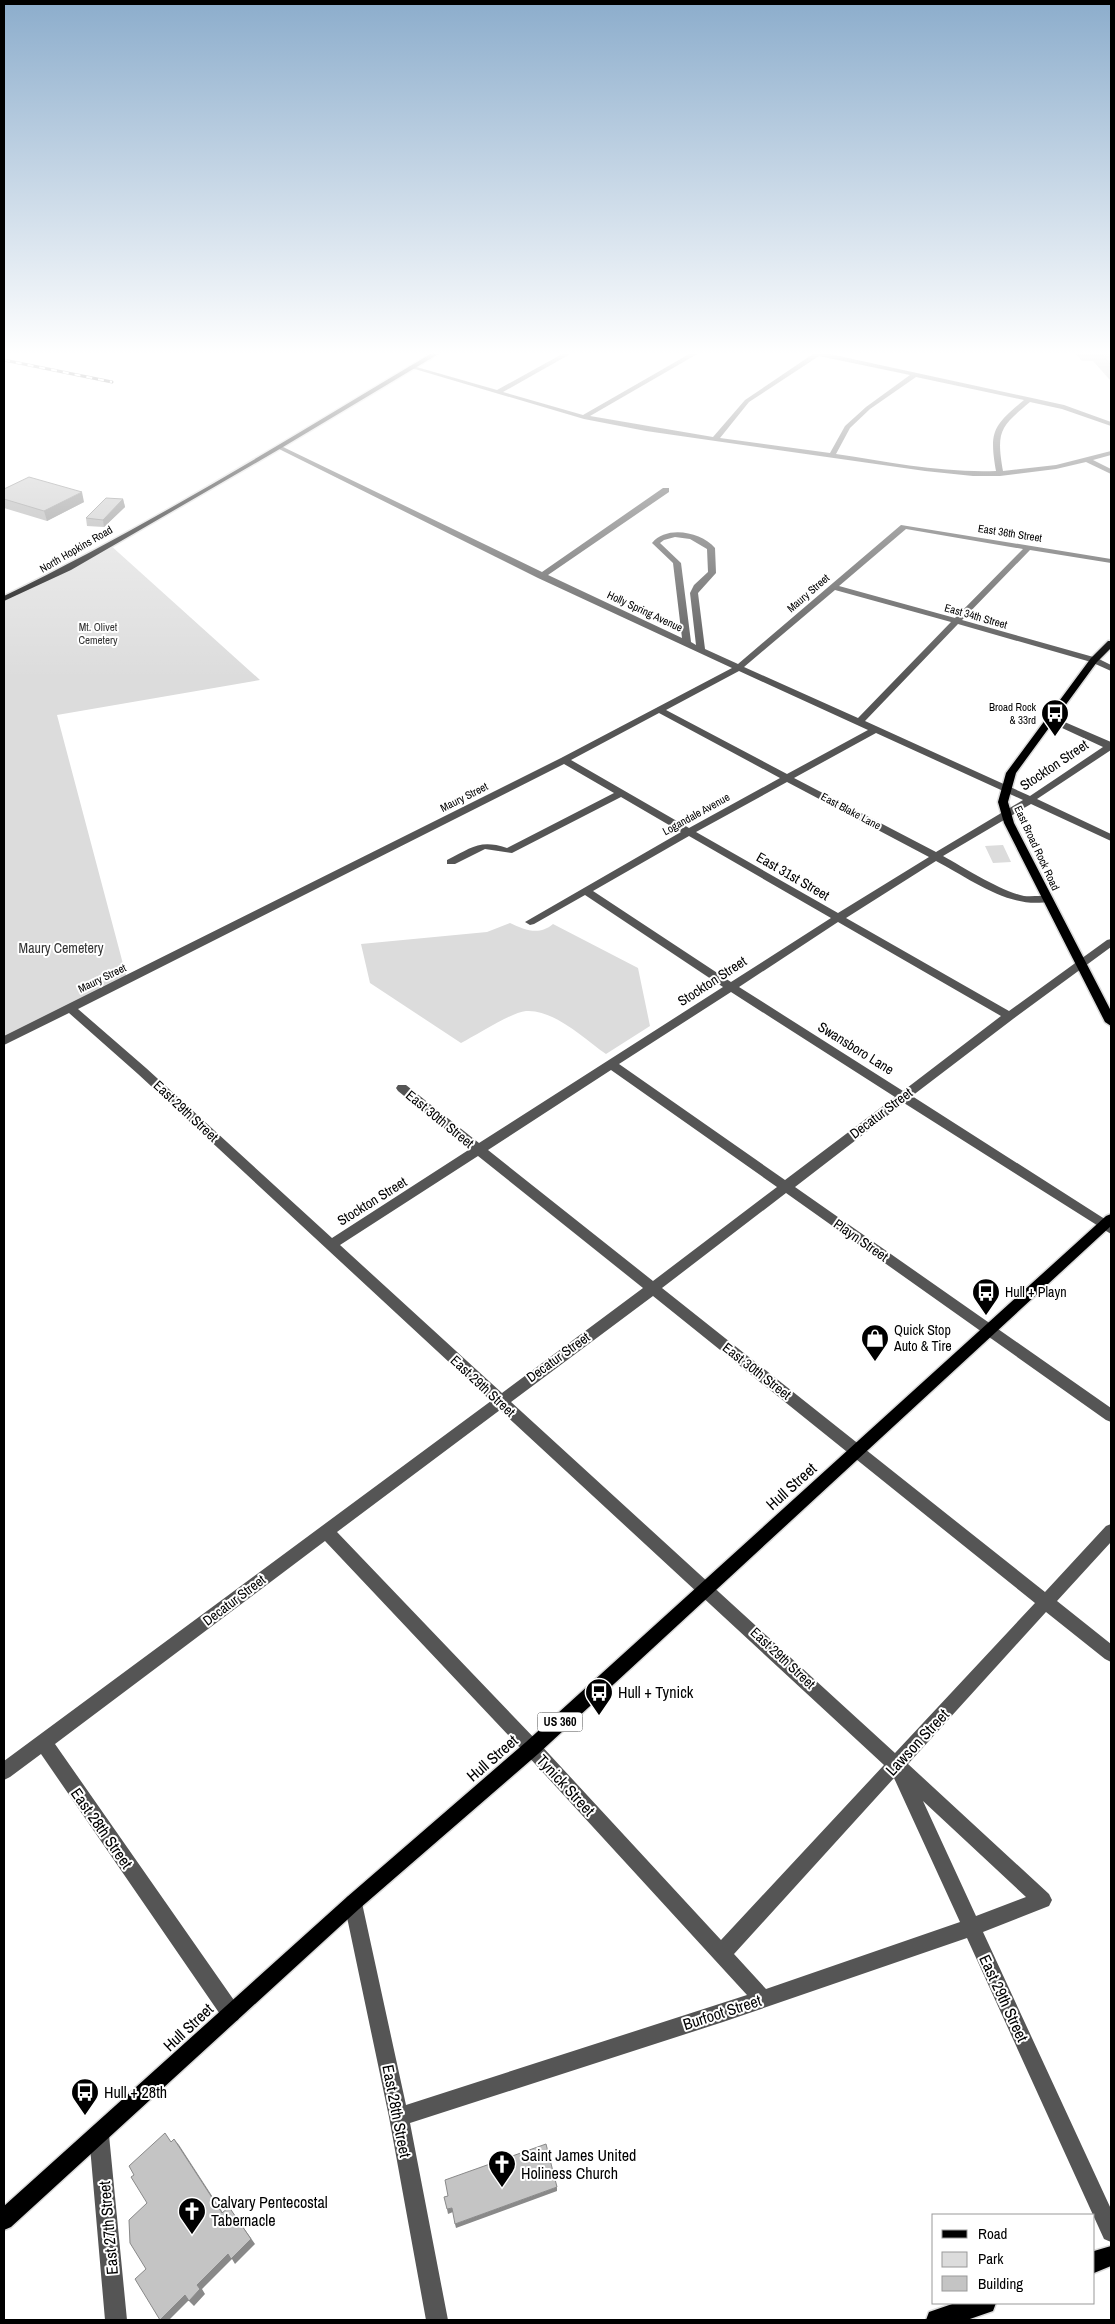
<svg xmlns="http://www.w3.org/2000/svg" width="1115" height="2324" font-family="'Archivo Narrow',sans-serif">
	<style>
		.green { fill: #dcdcdc }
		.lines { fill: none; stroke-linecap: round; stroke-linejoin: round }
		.major-casing { stroke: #dbdbdb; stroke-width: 3 }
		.minor { fill: #555; fill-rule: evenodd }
		.major { fill: #000; fill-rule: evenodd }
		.rail-casing { stroke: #000; stroke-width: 3 }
		.rail { stroke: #fff; stroke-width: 2; stroke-dasharray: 6; stroke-linecap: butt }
		.wall { fill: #a9a9a9 }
		.shaded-wall { fill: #898989 }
		.building { fill: #c4c4c4; stroke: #898989 }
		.labels { text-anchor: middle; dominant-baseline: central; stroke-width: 4; stroke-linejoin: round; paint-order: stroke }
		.far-street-label { font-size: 11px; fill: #000; stroke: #fff }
		.far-park-label { font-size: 11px; fill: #333; stroke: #fff }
		.far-poi-label { font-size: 11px; fill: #000; stroke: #fff; text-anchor: end }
		.shield { fill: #fff; stroke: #4c4c4c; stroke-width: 1 }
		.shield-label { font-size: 12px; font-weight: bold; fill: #000 }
		.street-label { font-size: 14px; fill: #000; stroke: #fff }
		.park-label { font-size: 14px; fill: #333; stroke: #fff }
		.poi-label { font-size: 14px; fill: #000; stroke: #fff; text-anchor: start }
		.near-street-label { font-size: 16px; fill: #000; stroke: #fff }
		.near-poi-label { font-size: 16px; fill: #000; stroke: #fff; text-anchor: start }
	</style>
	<rect width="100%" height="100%" fill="#fff"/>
	<path class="green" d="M 109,544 L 260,680 L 57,715 L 127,979 L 4,1040 L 4,598 L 31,586 Z
		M 1003,845 L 1011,862 L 993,863 L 985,846 Z
		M 510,923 C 525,930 539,936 553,924 L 638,968 L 650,1026 L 606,1054 C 584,1039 554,1009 526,1011 C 510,1013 477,1035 461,1043 L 370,983 L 361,944 L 487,932 Z"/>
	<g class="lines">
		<g class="major-casing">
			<path id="major" d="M 432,353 L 440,353 L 278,450 L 71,570 L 4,601 L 4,596 C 151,525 291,437 432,353 Z
				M 1108,641 L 1111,641 L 1111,648 L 1097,662 L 1016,773 L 1008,802 L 1014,823 L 1111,1011 L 1111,1026 L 1105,1022 L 1004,823 L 998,802 L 1006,773 L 1091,658 Z
				M 1111,1214 L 1111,1226 L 538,1754 L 359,1909 L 11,2227 L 4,2230 L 4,2206 L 347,1897 L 526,1742 L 1106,1216 Z
				M 1111,2246 L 1111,2266 L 1094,2273 L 1094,2251 Z
				M 955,2303 L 996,2303 L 993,2311 L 967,2320 L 926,2320 L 929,2312 Z"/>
		</g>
		<path class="minor" d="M 564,353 L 572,353 L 503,392 L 583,415 L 691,353 L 699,353 L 590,416 L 713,437 L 745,400 L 813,354 L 812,353 L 825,353 L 1064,405 L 1111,422 L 1111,426 L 1062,409 L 1030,402 C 1000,427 996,431 1003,471 L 1056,465 L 1111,451 L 1111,455 L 1093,460 L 1111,469 L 1111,474 L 1086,462 L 1056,469 L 1000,476 L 973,476 L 925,471 L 646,431 L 584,419 L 408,367 L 413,366 L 497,390 ZM 819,356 L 910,375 L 866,407 L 845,426 L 830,453 L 720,438 L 749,402 ZM 916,377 L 1024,400 C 993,426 989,431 996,471 C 943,473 889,462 836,454 L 850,428 L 870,409 Z
			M 277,446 L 281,446 L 542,572 L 663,488 L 669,488 L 669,492 L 548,575 L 682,638 L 673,563 L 652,543 C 667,525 701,532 715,548 L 716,573 L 698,593 L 705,649 L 738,664 L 901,525 L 1111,559 L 1111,563 L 1030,550 L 962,620 L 1097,658 L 1111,665 L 1111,671 L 1091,662 L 958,624 L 865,721 L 1030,796 L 1103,747 L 1047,721 L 1047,717 L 1053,717 L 1111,742 L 1111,750 L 1037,799 L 1111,834 L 1111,841 L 1031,804 L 943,856 C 965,868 1000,891 1024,896 C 1032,897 1042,895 1051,897 L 1051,901 C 1011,911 969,878 936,861 L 846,918 L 1009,1011 L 1107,940 L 1111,939 L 1111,947 L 1013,1019 L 912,1096 L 1111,1223 L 1111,1234 L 904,1103 L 795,1187 L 1111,1408 L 1111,1422 L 1106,1420 L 786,1193 L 662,1288 L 1045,1592 L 1106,1526 L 1111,1524 L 1111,1542 L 1057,1601 L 1111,1644 L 1111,1662 L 1105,1659 L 1046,1612 L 908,1764 L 1049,1894 L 1052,1900 L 1049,1906 L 983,1932 L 1111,2209 L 1111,2242 L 1104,2239 L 967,1938 L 723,2022 L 410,2123 L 448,2320 L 426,2320 L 389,2117 L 344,1903 L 347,1897 L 353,1894 L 359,1897 L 362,1903 L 406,2105 L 747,1995 L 526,1754 L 325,1541 L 55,1744 L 238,2006 L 241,2013 L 238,2020 L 231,2023 L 224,2020 L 41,1754 L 10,1777 L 4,1780 L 4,1761 L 491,1401 L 138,1074 L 69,1013 L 4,1045 L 4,1036 L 561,758 L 732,668 L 538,578 L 277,448 ZM 906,529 L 1023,549 L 955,618 L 839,586 ZM 675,537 L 690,539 L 707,549 L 708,572 L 694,585 L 690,593 L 696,645 L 691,642 L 681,563 L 660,543 L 664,540 ZM 835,590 L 951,622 L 858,718 L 744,667 ZM 739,671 L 868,730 L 787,774 L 666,710 ZM 659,713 L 780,778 L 689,828 L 571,760 ZM 876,733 L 1023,800 L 936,852 L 794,778 ZM 564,764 L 614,793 L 507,848 C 479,839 472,848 447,860 L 447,864 L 455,864 L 485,849 L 512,853 L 621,797 L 681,832 L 525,922 L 530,925 L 534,924 L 585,895 L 723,987 L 479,1143 L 406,1085 L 398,1085 L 396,1088 L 398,1091 L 470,1149 L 332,1238 L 146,1068 L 78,1009 ZM 787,782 L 929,857 L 838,913 L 696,832 ZM 689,836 L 831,918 L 731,982 L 593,891 ZM 838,922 L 1001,1016 L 903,1091 L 739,987 ZM 731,992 L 895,1097 L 785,1180 L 619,1064 ZM 611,1070 L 777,1187 L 653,1281 L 488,1150 ZM 478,1156 L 643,1288 L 502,1393 L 340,1245 ZM 653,1296 L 1035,1603 L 895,1753 L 511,1402 ZM 500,1410 L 884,1765 L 721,1940 L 538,1742 L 337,1532 ZM 894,1778 L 960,1922 L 766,1989 L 734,1954 ZM 923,1801 L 1026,1897 L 976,1916 Z
			M 99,2125 L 106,2128 L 109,2135 L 127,2320 L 105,2320 L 89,2135 L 92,2128 Z"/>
		<use href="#major" class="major"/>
		<g class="rail-casing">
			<path id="rail" d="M 4,360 L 112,382"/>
		</g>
		<use href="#rail" class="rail"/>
	</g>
	<path class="wall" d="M 1075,353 L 1111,353 L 1111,380 L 1110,380 L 1093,361 L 1082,361 Z
		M 4,489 L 84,502 L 47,521 L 4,508 Z
		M 123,499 L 125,507 L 104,527 L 87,526 L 86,518 Z"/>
	<path class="shaded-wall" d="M 82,492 L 84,502 L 47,521 L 44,511 Z
		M 123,499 L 125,507 L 104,527 L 103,520 Z
		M 174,2139 L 179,2145 L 227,2219 L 222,2213 Z
		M 557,2187 L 557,2191 L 456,2228 L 455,2224 Z
		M 229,2207 L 255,2244 L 235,2264 L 232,2259 L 202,2289 L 205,2294 L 194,2306 L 189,2301 L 197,2285 Z
		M 452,2208 L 453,2212 L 448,2214 L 447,2209 Z
		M 185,2295 L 190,2299 L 169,2320 L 160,2320 Z"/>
	<path class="building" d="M 1101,353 L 1111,353 L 1111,365 Z
		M 29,477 L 82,492 L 44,511 L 4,499 L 4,489 Z
		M 106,498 L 123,499 L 103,520 L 86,518 Z
		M 165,2133 L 171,2142 L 174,2139 L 222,2213 L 229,2207 L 251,2239 L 231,2259 L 228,2254 L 197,2285 L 200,2289 L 189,2301 L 185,2295 L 160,2320 L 135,2279 L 146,2269 L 130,2243 L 129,2220 L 147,2203 L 131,2177 L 134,2175 L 129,2166 Z
		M 546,2144 L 557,2187 L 455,2224 L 452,2208 L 447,2209 L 444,2197 L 448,2196 L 445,2180 Z"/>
	<linearGradient id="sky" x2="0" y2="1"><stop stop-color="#8cadcc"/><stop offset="0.52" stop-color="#fff"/><stop offset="1" stop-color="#fff" stop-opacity="0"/></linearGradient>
	<rect width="1115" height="679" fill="url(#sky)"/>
	<defs>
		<g id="bus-pin" transform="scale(1.4375)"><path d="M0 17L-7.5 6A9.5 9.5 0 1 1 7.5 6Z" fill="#000" stroke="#fff"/><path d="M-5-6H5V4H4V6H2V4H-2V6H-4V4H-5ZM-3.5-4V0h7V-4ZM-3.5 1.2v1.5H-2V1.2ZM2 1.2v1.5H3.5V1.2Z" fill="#fff"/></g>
		<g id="shop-pin" transform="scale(1.4375)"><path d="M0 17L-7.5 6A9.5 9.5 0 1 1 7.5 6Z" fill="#000" stroke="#fff"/><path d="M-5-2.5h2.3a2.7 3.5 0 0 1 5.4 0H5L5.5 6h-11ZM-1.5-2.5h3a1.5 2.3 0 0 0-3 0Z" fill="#fff"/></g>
		<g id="church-pin" transform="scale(1.4375)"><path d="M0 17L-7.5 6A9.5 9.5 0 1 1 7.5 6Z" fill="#000" stroke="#fff"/><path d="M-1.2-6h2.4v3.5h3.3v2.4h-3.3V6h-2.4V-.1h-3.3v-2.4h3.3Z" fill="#fff"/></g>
	</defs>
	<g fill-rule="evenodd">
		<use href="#bus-pin" x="1055" y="713"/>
		<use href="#bus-pin" x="986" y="1292"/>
		<use href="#shop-pin" x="875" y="1338"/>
		<use href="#bus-pin" x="599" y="1692"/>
		<use href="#bus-pin" x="85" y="2092"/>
		<use href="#church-pin" x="502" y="2164"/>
		<use href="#church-pin" x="192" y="2211"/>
	</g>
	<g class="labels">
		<g class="far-street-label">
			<text transform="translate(1010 533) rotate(9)">East 36th Street</text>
			<text transform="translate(76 549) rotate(-30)">North Hopkins Road</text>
			<text transform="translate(808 593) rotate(-41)">Maury Street</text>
			<text transform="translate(645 611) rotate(25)">Holly Spring Avenue</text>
			<text transform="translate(976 616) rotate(16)">East 34th Street</text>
			<text transform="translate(464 797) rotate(-27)">Maury Street</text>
			<text transform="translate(851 811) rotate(28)">East Blake Lane</text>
			<text transform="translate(696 814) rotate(-29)">Logandale Avenue</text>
			<text transform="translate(1037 848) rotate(65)">East Broad Rock Road</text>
			<text transform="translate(102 978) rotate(-26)">Maury Street</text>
		</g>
		<g class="far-park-label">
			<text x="98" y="627">Mt. Olivet<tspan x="98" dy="13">Cemetery</tspan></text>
		</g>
		<g class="far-poi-label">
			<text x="1036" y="707">Broad Rock<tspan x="1036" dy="13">&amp; 33rd</tspan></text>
		</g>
		<rect class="shield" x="537.5" y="1712.5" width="45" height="19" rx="4"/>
		<g class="shield-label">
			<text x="560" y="1722">US 360</text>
		</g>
		<g class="street-label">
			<text transform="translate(1054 765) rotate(-34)">Stockton Street</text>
			<text transform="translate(793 876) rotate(30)">East 31st Street</text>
			<text transform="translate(712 981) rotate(-33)">Stockton Street</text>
			<text transform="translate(856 1048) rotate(32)">Swansboro Lane</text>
			<text transform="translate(186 1111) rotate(43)">East 29th Street</text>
			<text transform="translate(881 1113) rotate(-37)">Decatur Street</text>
			<text transform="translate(440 1119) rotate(39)">East 30th Street</text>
			<text transform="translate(372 1201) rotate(-32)">Stockton Street</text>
			<text transform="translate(861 1240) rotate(35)">Playn Street</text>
			<text transform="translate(558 1357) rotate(-36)">Decatur Street</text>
			<text transform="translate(757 1371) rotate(38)">East 30th Street</text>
			<text transform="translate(483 1386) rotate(43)">East 29th Street</text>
			<text transform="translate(234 1600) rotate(-37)">Decatur Street</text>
			<text transform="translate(783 1658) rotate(43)">East 29th Street</text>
		</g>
		<g class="park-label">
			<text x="61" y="948">Maury Cemetery</text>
		</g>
		<g class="poi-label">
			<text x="1005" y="1292">Hull + Playn</text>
			<text x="894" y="1330">Quick Stop<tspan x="894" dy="16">Auto &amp; Tire</tspan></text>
		</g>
		<g class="near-street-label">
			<text transform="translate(791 1486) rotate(-42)">Hull Street</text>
			<text transform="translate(917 1742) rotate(-47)">Lawson Street</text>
			<text transform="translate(492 1758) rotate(-41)">Hull Street</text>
			<text transform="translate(566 1785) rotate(47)">Tynick Street</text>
			<text transform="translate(102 1828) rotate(55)">East 28th Street</text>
			<text transform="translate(1004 1998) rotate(65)">East 29th Street</text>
			<text transform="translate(722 2012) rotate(-18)">Burfoot Street</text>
			<text transform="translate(188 2027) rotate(-43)">Hull Street</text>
			<text transform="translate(397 2111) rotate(79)">East 28th Street</text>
			<text transform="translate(108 2228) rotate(-95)">East 27th Street</text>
		</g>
		<g class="near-poi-label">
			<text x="618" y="1692">Hull + Tynick</text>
			<text x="104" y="2092">Hull + 28th</text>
			<text x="521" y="2155">Saint James United<tspan x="521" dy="18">Holiness Church</tspan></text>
			<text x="211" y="2202">Calvary Pentecostal<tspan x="211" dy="18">Tabernacle</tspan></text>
		</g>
	</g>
	<rect width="1115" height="2324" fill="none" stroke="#000000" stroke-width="10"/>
	<rect x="932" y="2214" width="162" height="90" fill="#ffffff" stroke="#999999"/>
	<rect x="942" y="2230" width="25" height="8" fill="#000000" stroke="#999999"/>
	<text x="978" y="2239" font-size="15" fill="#000000">Road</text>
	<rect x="942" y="2252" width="25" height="15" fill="#dcdcdc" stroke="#999999"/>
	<text x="978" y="2264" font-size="15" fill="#000000">Park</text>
	<rect x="942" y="2276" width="25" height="15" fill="#c4c4c4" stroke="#999999"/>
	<text x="978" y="2289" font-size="15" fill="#000000">Building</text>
</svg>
